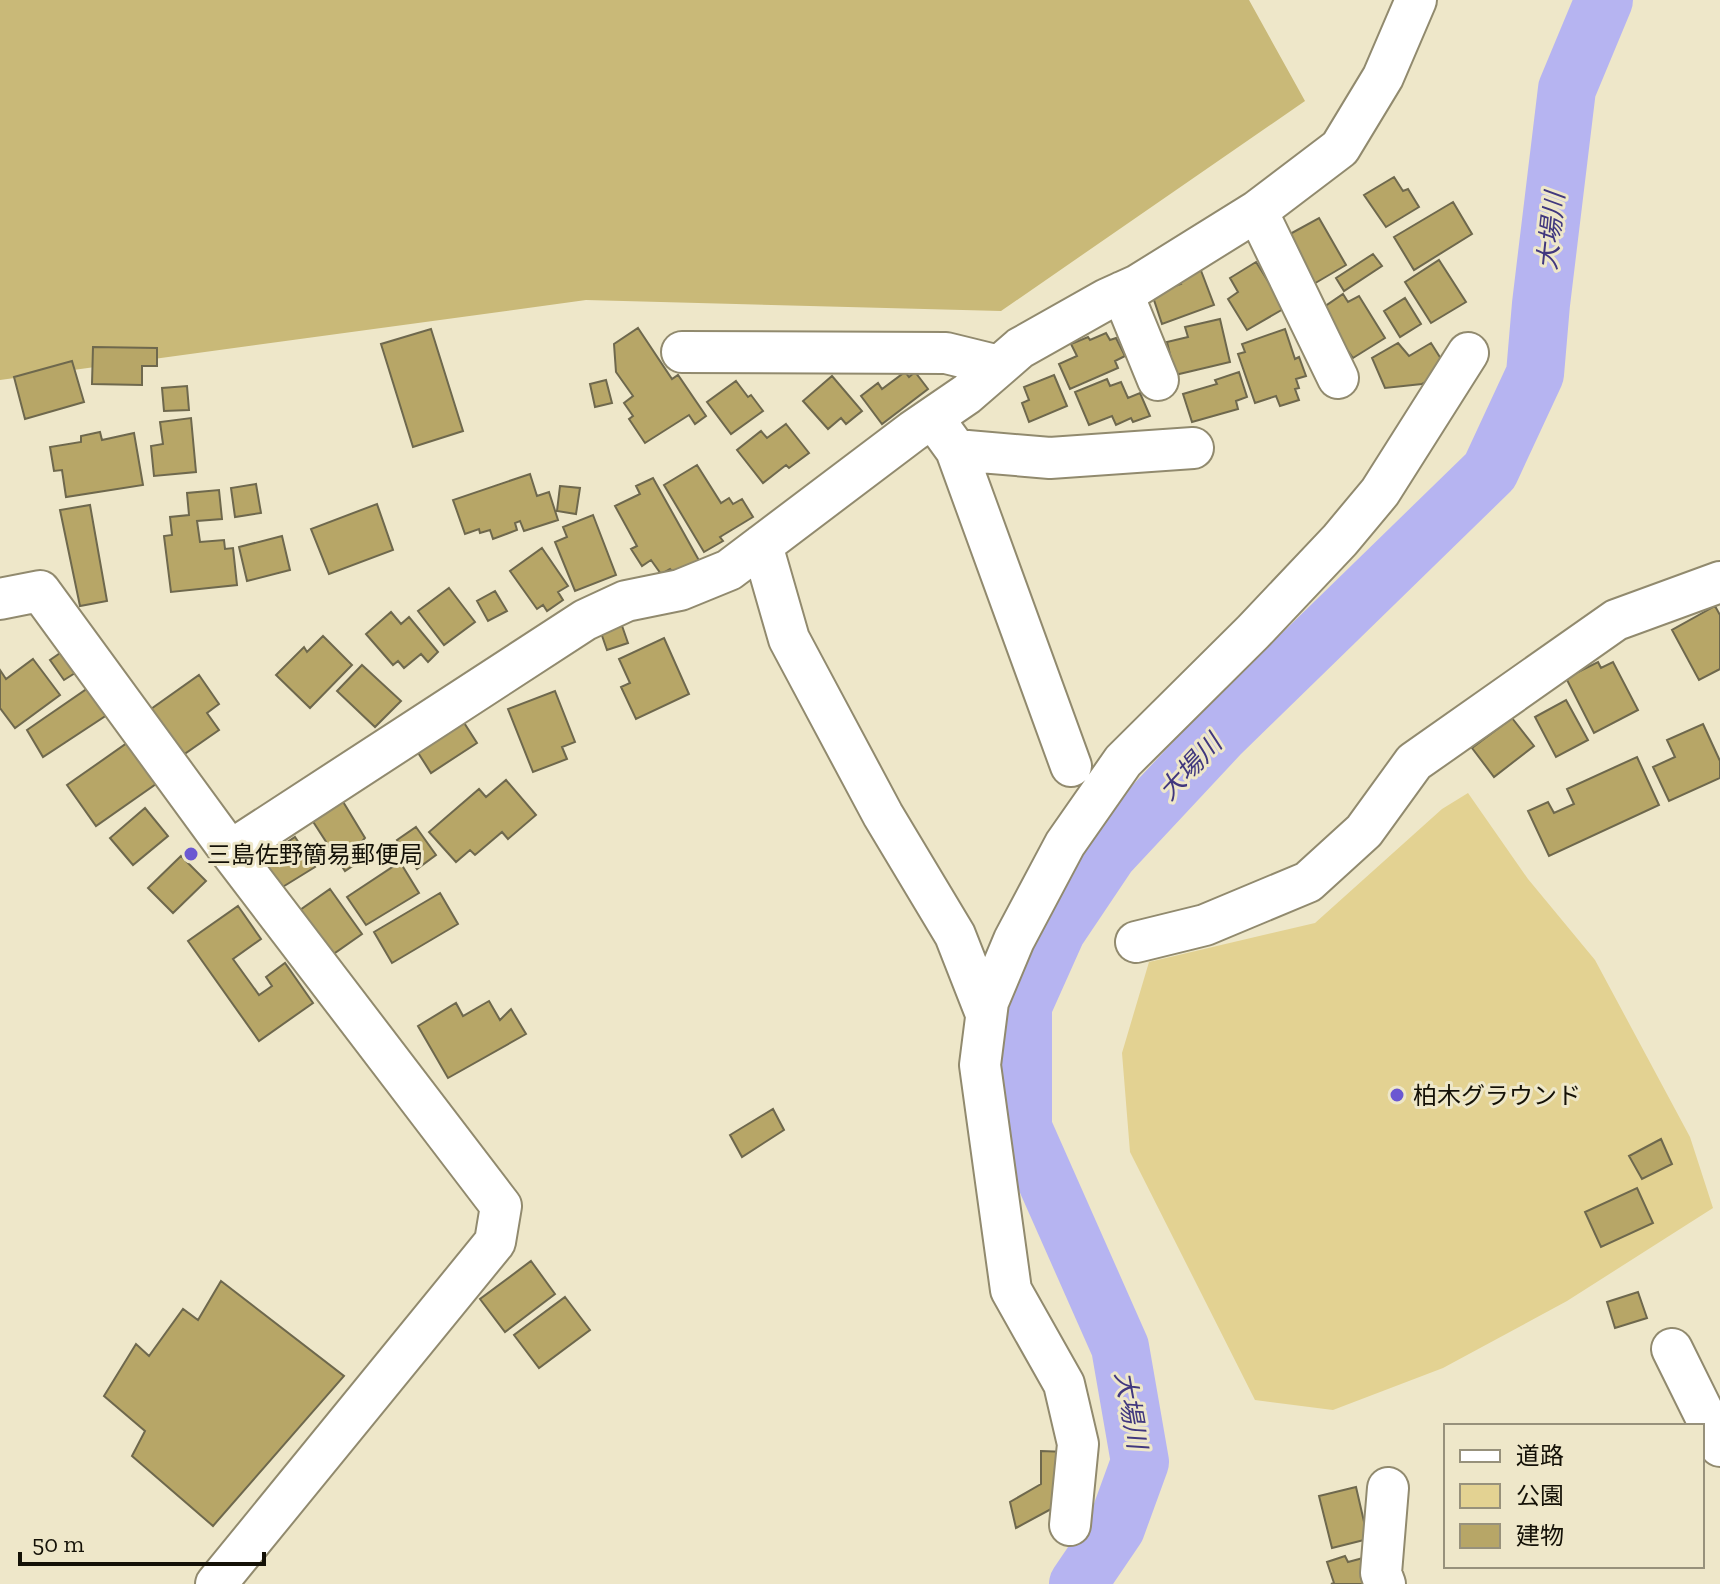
<svg xmlns="http://www.w3.org/2000/svg" width="1720" height="1584" font-family="'Zilla Slab','Noto Sans JP',serif">
	<style>
		.green { fill: #e3d292 }
		.forest { fill: #c9b978 }
		.lines { fill: none; stroke-linecap: round; stroke-linejoin: round }
		.river { stroke: #b6b4f1; stroke-width: 58 }
		.building { fill: #b7a667; stroke: #6e684d; stroke-width: 2 }
		.minor-casing { stroke: #918a6e; stroke-width: 44 }
		.minor { stroke: #fff; stroke-width: 40 }
		.poi-dot { fill: #6b58d2; stroke: #eee7c9; stroke-width: 3 }
		.labels { text-anchor: middle; dominant-baseline: central; stroke-width: 6; stroke-linejoin: round; paint-order: stroke }
		.poi-label { font-size: 24px; fill: #141107; stroke: #eee7c9; text-anchor: start }
		.water-label { font-size: 26px; font-style: italic; fill: #40377e; stroke: #eee7c9 }
	</style>
	<rect width="100%" height="100%" fill="#eee7c9"/>
	<path class="green" d="M 1468,793 L 1528,879 L 1595,960 L 1690,1137 L 1713,1208 L 1567,1301 L 1443,1368 L 1333,1410 L 1255,1400 L 1130,1152 L 1122,1053 L 1149,962 L 1315,923 L 1442,809 Z"/>
	<path class="forest" d="M 0,0 L 1249,0 L 1305,101 L 1001,311 L 586,300 L 0,380 Z"/>
	<g class="lines">
		<path class="river" d="M 1078,1584 L 1116,1528 L 1140,1462 L 1120,1347 L 1023,1128 L 1023,1006 L 1057,930 L 1108,854 L 1220,734 L 1490,471 L 1535,374 L 1541,304 L 1567,89 L 1604,0"/>
	</g>
	<path class="building" d="M 1394,177 L 1403,191 L 1408,189 L 1419,207 L 1386,227 L 1364,195 Z
		M 1453,202 L 1472,234 L 1414,270 L 1394,237 Z
		M 1319,218 L 1346,265 L 1312,285 L 1291,249 L 1295,244 L 1290,234 Z
		M 1373,254 L 1382,266 L 1344,291 L 1336,278 Z
		M 1439,260 L 1466,302 L 1431,323 L 1405,282 Z
		M 1256,262 L 1285,308 L 1247,330 L 1228,299 L 1238,292 L 1230,278 Z
		M 1200,268 L 1214,305 L 1162,324 L 1152,294 L 1181,284 L 1177,276 Z
		M 1343,294 L 1348,302 L 1359,296 L 1385,338 L 1353,358 L 1348,351 L 1342,354 L 1324,307 Z
		M 1405,298 L 1421,324 L 1400,337 L 1384,311 Z
		M 1220,319 L 1230,362 L 1175,375 L 1167,342 L 1188,337 L 1185,327 Z
		M 638,328 L 672,379 L 678,375 L 706,416 L 695,424 L 689,415 L 645,443 L 629,419 L 633,416 L 624,403 L 633,396 L 616,372 L 614,344 Z
		M 431,329 L 463,431 L 413,447 L 381,344 Z
		M 1285,329 L 1295,359 L 1299,357 L 1306,376 L 1296,379 L 1299,388 L 1295,389 L 1299,400 L 1280,406 L 1276,396 L 1255,403 L 1238,354 L 1245,352 L 1242,344 Z
		M 1106,333 L 1110,340 L 1116,338 L 1125,356 L 1115,361 L 1118,368 L 1070,389 L 1059,364 L 1077,356 L 1071,344 L 1088,337 L 1090,340 Z
		M 1398,343 L 1409,356 L 1431,343 L 1448,370 L 1422,384 L 1385,388 L 1372,358 Z
		M 93,347 L 157,348 L 157,366 L 142,366 L 142,385 L 92,384 Z
		M 72,361 L 84,402 L 25,419 L 14,377 Z
		M 905,372 L 909,377 L 915,372 L 928,389 L 882,424 L 861,396 L 878,383 L 882,389 Z
		M 1239,372 L 1247,397 L 1236,401 L 1238,409 L 1192,422 L 1183,394 L 1217,384 L 1215,380 Z
		M 1054,375 L 1067,406 L 1029,422 L 1022,403 L 1029,400 L 1024,387 Z
		M 832,376 L 862,411 L 846,424 L 841,418 L 828,429 L 803,401 Z
		M 1107,379 L 1110,386 L 1121,382 L 1128,398 L 1140,393 L 1150,416 L 1133,422 L 1131,418 L 1116,425 L 1112,416 L 1089,425 L 1075,392 Z
		M 606,380 L 612,403 L 595,407 L 590,384 Z
		M 736,381 L 748,397 L 751,395 L 763,411 L 731,434 L 707,402 Z
		M 187,386 L 189,410 L 164,411 L 162,388 Z
		M 191,418 L 196,472 L 154,476 L 151,446 L 163,444 L 160,422 Z
		M 786,424 L 809,453 L 789,468 L 786,465 L 763,483 L 737,450 L 761,431 L 767,438 Z
		M 100,432 L 102,440 L 134,433 L 143,485 L 66,497 L 62,470 L 54,471 L 50,447 L 81,442 L 81,436 Z
		M 697,465 L 721,503 L 729,498 L 733,504 L 742,499 L 753,517 L 720,537 L 723,541 L 704,552 L 664,485 Z
		M 530,474 L 537,496 L 549,492 L 558,520 L 524,531 L 520,521 L 515,523 L 517,530 L 493,539 L 490,530 L 480,533 L 479,529 L 465,534 L 453,500 Z
		M 653,478 L 701,564 L 676,575 L 670,569 L 661,574 L 651,560 L 642,566 L 631,549 L 637,546 L 615,506 L 640,494 L 636,486 Z
		M 256,484 L 261,513 L 235,517 L 231,488 Z
		M 560,486 L 580,488 L 576,514 L 557,511 Z
		M 219,490 L 222,519 L 197,521 L 200,542 L 224,540 L 225,549 L 233,548 L 237,585 L 171,592 L 164,536 L 172,535 L 170,517 L 189,515 L 187,493 Z
		M 377,504 L 393,550 L 329,574 L 311,529 Z
		M 90,505 L 107,601 L 80,606 L 60,510 Z
		M 593,515 L 616,575 L 575,591 L 555,542 L 567,537 L 563,527 Z
		M 282,536 L 290,570 L 247,581 L 239,547 Z
		M 542,548 L 568,586 L 558,592 L 563,600 L 547,611 L 543,605 L 537,609 L 510,571 Z
		M 449,588 L 475,622 L 444,645 L 418,611 Z
		M 495,591 L 507,611 L 488,621 L 477,601 Z
		M 1715,606 L 1720,615 L 1720,669 L 1699,680 L 1672,630 Z
		M 391,612 L 401,624 L 409,617 L 438,652 L 428,662 L 421,654 L 404,668 L 398,661 L 393,665 L 366,634 Z
		M 620,620 L 628,643 L 607,650 L 599,627 Z
		M 323,636 L 352,665 L 310,708 L 276,675 L 304,647 L 307,652 Z
		M 664,638 L 689,694 L 636,719 L 621,687 L 630,683 L 619,659 Z
		M 69,647 L 83,668 L 64,680 L 50,660 Z
		M 33,659 L 60,695 L 15,728 L 0,708 L 0,670 L 6,679 Z
		M 1598,662 L 1601,668 L 1613,662 L 1638,710 L 1594,733 L 1566,678 Z
		M 362,665 L 401,701 L 375,727 L 337,691 Z
		M 199,675 L 219,704 L 207,713 L 219,730 L 183,755 L 151,709 Z
		M 91,686 L 110,713 L 43,757 L 27,730 Z
		M 555,691 L 575,742 L 562,747 L 567,759 L 533,772 L 508,709 Z
		M 1566,700 L 1588,740 L 1556,757 L 1535,717 Z
		M 461,718 L 477,743 L 431,773 L 415,748 Z
		M 1512,718 L 1534,746 L 1494,777 L 1472,748 Z
		M 1703,724 L 1720,761 L 1720,778 L 1669,801 L 1653,767 L 1675,757 L 1667,740 Z
		M 127,743 L 156,784 L 96,826 L 67,785 Z
		M 1637,757 L 1659,805 L 1549,856 L 1528,811 L 1548,802 L 1554,813 L 1574,804 L 1567,789 Z
		M 506,780 L 536,815 L 508,839 L 502,832 L 475,855 L 470,850 L 456,862 L 429,832 L 479,789 L 486,797 Z
		M 342,800 L 365,838 L 356,848 L 363,859 L 345,871 L 312,820 Z
		M 145,808 L 168,836 L 133,865 L 110,838 Z
		M 416,827 L 436,855 L 417,869 L 397,840 Z
		M 295,837 L 315,867 L 281,888 L 262,859 Z
		M 181,856 L 206,881 L 173,913 L 148,888 Z
		M 400,862 L 419,893 L 366,925 L 347,897 Z
		M 330,889 L 362,934 L 332,955 L 300,910 Z
		M 440,893 L 458,924 L 392,963 L 374,932 Z
		M 238,906 L 261,939 L 233,959 L 259,995 L 272,986 L 266,977 L 285,963 L 313,1003 L 259,1041 L 188,941 Z
		M 489,1001 L 500,1020 L 511,1009 L 526,1034 L 448,1078 L 418,1026 L 456,1003 L 463,1016 Z
		M 773,1109 L 784,1130 L 742,1157 L 730,1135 Z
		M 1661,1139 L 1672,1164 L 1642,1179 L 1629,1156 Z
		M 1637,1188 L 1653,1223 L 1601,1247 L 1585,1212 Z
		M 531,1261 L 555,1294 L 505,1332 L 480,1299 Z
		M 221,1281 L 344,1376 L 213,1526 L 132,1456 L 145,1431 L 104,1396 L 136,1344 L 149,1356 L 183,1309 L 198,1320 Z
		M 1638,1292 L 1647,1318 L 1615,1328 L 1607,1302 Z
		M 565,1297 L 590,1330 L 539,1368 L 514,1335 Z
		M 1041,1451 L 1067,1452 L 1053,1508 L 1016,1528 L 1010,1502 L 1041,1484 Z
		M 1356,1487 L 1368,1539 L 1332,1548 L 1319,1496 Z
		M 1345,1556 L 1348,1562 L 1363,1558 L 1371,1584 L 1331,1584 L 1334,1583 L 1327,1562 Z"/>
	<g class="lines">
		<g class="minor-casing">
			<path id="minor" d="M 1257,211 L 1338,378
				M 1122,292 L 1158,380
				M 682,352 L 946,353 L 999,366
				M 943,432 L 956,450 L 1050,458 L 1193,448
				M 956,450 L 1071,766
				M 762,545 L 789,639 L 883,815 L 955,935 L 986,1014
				M 0,599 L 40,591 L 230,851 L 501,1206 L 495,1242 L 216,1584
				M 230,851 L 585,620 L 626,601 L 680,590 L 729,570 L 913,431 L 967,394 L 1020,348 L 1107,299 L 1138,285 L 1257,211 L 1340,148 L 1383,77 L 1416,0
				M 1136,942 L 1205,925 L 1308,882 L 1364,831 L 1414,762 L 1616,620 L 1720,582
				M 1672,1349 L 1720,1446
				M 1070,1525 L 1078,1444 L 1064,1384 L 1011,1290 L 980,1065 L 988,1002 L 1014,940 L 1065,844 L 1123,761 L 1253,632 L 1340,540 L 1380,492 L 1468,353
				M 1385,1584 L 1381,1573 L 1388,1488"/>
		</g>
		<use href="#minor" class="minor"/>
	</g>
	<g class="poi-dot">
		<circle cx="191" cy="854" r="8"/>
		<circle cx="1397" cy="1095" r="8"/>
	</g>
	<g class="labels">
		<g class="poi-label">
			<text x="207" y="854">三島佐野簡易郵便局</text>
			<text x="1413" y="1095">柏木グラウンド</text>
		</g>
		<g class="water-label">
			<text transform="translate(1551 231) rotate(-84)">大場川</text>
			<text transform="translate(1190 767) rotate(-47)">大場川</text>
			<text transform="translate(1131 1410) rotate(80)">大場川</text>
		</g>
	</g>
	<rect x="1444" y="1424" width="260" height="144" fill="#eee7c9" stroke="#97917b" stroke-width="2"/>
	<rect x="1460" y="1450" width="40" height="12" fill="#ffffff" stroke="#97917b" stroke-width="2"/>
	<text x="1516" y="1464" font-size="24" fill="#141107">道路</text>
	<rect x="1460" y="1484" width="40" height="24" fill="#e3d292" stroke="#97917b" stroke-width="2"/>
	<text x="1516" y="1504" font-size="24" fill="#141107">公園</text>
	<rect x="1460" y="1524" width="40" height="24" fill="#b7a667" stroke="#97917b" stroke-width="2"/>
	<text x="1516" y="1544" font-size="24" fill="#141107">建物</text>
	<path d="M20 1552v12h244v-12" fill="none" stroke="#141107" stroke-width="4"/>
	<text x="32" y="1552" font-size="24" fill="#141107" stroke="#eee7c9" stroke-width="6" paint-order="stroke">50 m</text>
</svg>
